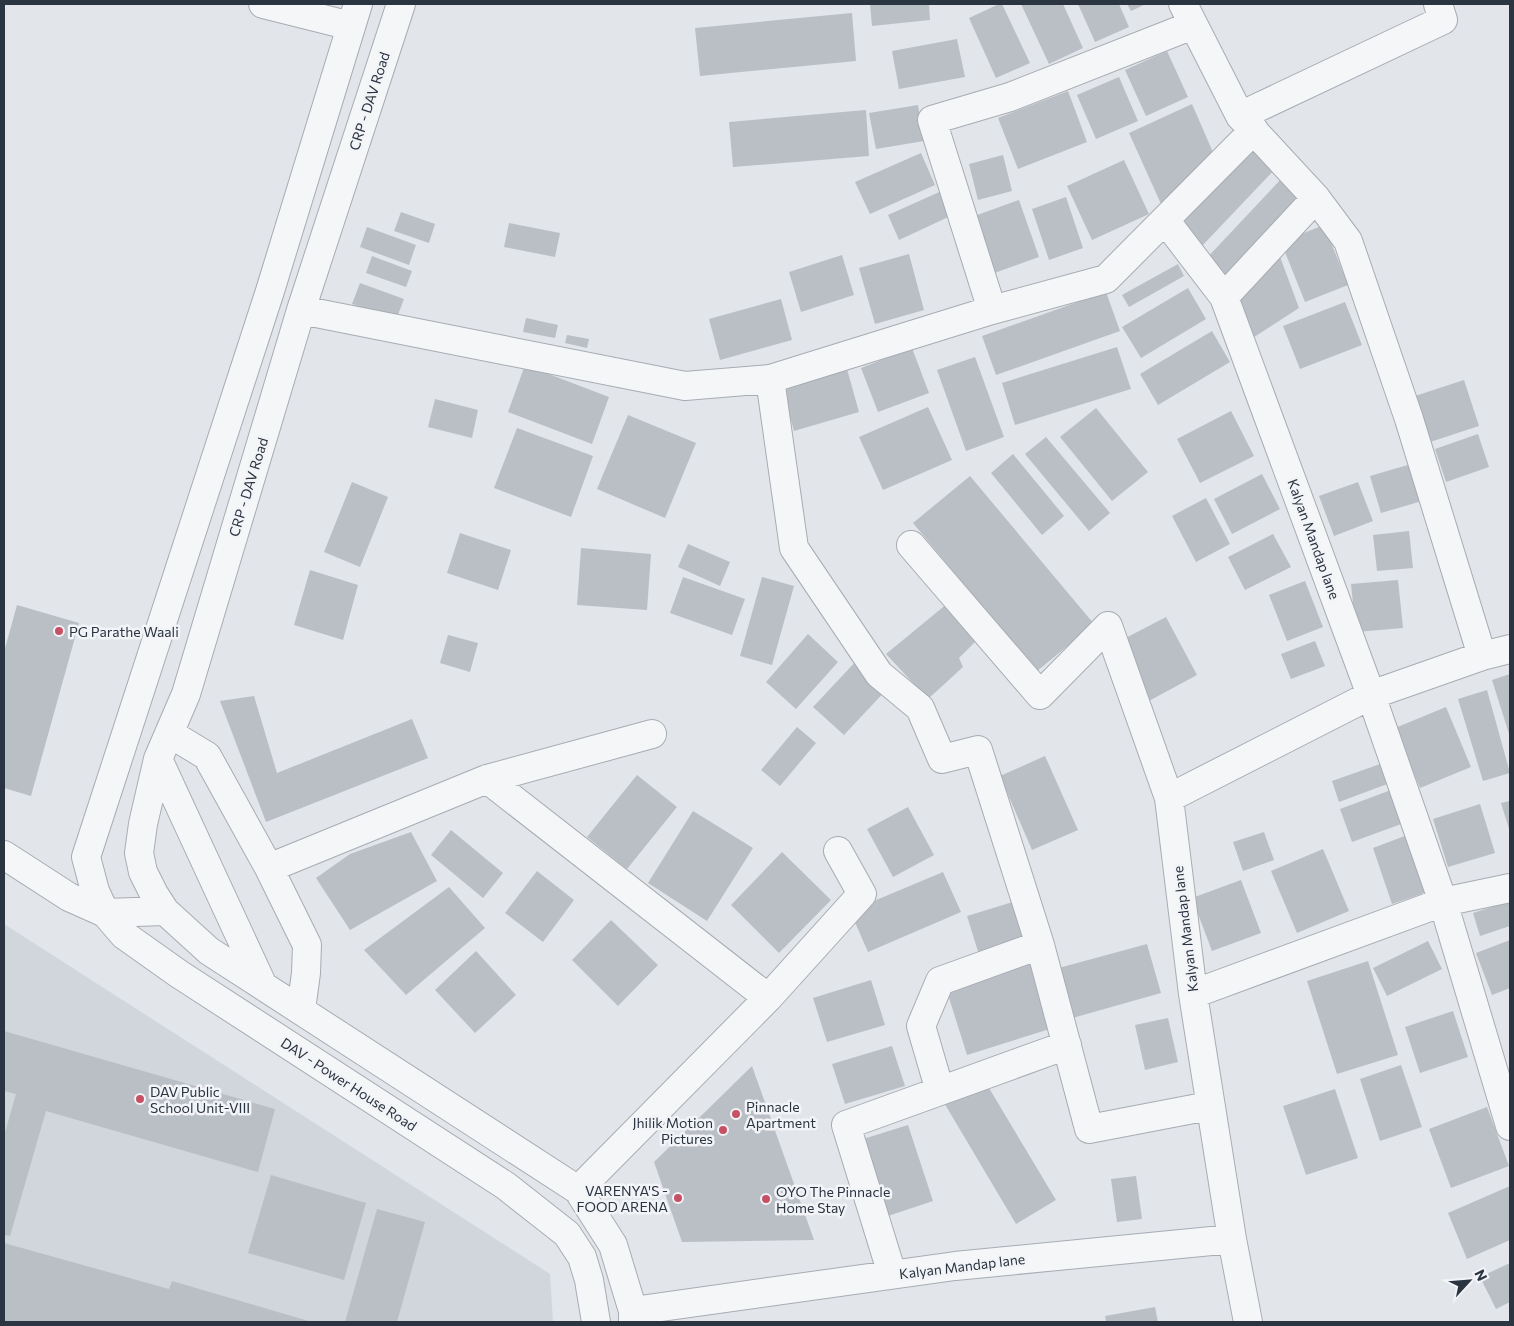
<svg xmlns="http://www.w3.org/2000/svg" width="1514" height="1326" font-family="Commissioner,sans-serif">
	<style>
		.built { fill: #d1d5dc }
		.building { fill: #babfc6 }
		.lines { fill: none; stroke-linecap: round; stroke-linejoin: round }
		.minor-casing { stroke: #a7acb4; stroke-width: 30 }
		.minor { stroke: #f5f6f8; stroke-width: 28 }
		.poi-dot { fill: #c65064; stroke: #f2f4f7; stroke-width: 2 }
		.labels { text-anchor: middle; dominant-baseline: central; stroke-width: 5; stroke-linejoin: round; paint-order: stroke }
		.street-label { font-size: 14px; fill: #2b3441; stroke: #f2f4f7 }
		.poi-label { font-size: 14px; fill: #2b3441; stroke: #f2f4f7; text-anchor: start }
	</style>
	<rect width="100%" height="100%" fill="#e2e5ea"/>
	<path class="built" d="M 4,924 L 550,1274 L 553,1322 L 4,1322 Z"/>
	<path class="building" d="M 870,4 L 929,4 L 930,20 L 872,26 Z
		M 999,4 L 1002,4 L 1030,63 L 996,78 L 969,18 Z
		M 1021,4 L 1063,4 L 1083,48 L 1049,64 Z
		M 1078,4 L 1119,4 L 1129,27 L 1095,42 Z
		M 1127,4 L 1146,4 L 1131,11 Z
		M 852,13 L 856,61 L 700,76 L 695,28 Z
		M 957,39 L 965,77 L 899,89 L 892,51 Z
		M 1167,51 L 1188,97 L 1146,116 L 1125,70 Z
		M 1119,77 L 1138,121 L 1096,139 L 1077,95 Z
		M 1068,91 L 1087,142 L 1018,169 L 998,118 Z
		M 1192,104 L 1215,157 L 1161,204 L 1129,133 Z
		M 918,105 L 924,141 L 876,149 L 869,113 Z
		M 866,110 L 869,156 L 733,167 L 729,122 Z
		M 1254,147 L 1276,168 L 1201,247 L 1179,226 Z
		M 921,153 L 935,185 L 870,214 L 855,182 Z
		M 1003,155 L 1012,191 L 978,200 L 969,164 Z
		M 1124,160 L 1149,214 L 1092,240 L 1067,186 Z
		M 1283,177 L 1304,197 L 1225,281 L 1204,261 Z
		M 946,189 L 957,213 L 899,240 L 888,215 Z
		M 1066,197 L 1083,248 L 1049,260 L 1032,209 Z
		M 1019,200 L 1039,257 L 989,275 L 969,218 Z
		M 401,212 L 435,224 L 429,243 L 394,231 Z
		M 509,223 L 560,233 L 555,257 L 504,247 Z
		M 1324,225 L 1348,285 L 1305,302 L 1281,242 Z
		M 367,227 L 416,245 L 409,265 L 360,247 Z
		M 909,254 L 924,310 L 875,324 L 859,268 Z
		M 1279,254 L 1299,308 L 1251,339 L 1235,293 Z
		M 842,255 L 854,295 L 801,312 L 789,272 Z
		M 372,256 L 412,271 L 406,287 L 366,273 Z
		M 1178,264 L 1184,276 L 1129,307 L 1122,295 Z
		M 360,283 L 404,299 L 396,320 L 352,304 Z
		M 1188,288 L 1206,319 L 1141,358 L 1122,327 Z
		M 1106,292 L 1120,331 L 996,375 L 982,336 Z
		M 781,299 L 792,340 L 720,360 L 709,319 Z
		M 1345,302 L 1362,345 L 1300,369 L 1283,326 Z
		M 526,318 L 558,325 L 555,338 L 523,332 Z
		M 1212,331 L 1230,362 L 1158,405 L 1140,374 Z
		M 567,335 L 589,339 L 587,348 L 565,343 Z
		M 1117,347 L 1131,389 L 1015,425 L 1002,383 Z
		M 912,348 L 929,393 L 878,412 L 861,368 Z
		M 975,357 L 1004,437 L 966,451 L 937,370 Z
		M 525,365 L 609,397 L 592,444 L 508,412 Z
		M 847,369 L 859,412 L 794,431 L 782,388 Z
		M 1464,380 L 1479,426 L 1424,444 L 1409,398 Z
		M 435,399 L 478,410 L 472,438 L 428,427 Z
		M 928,407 L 952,460 L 883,490 L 859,437 Z
		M 1096,408 L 1148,472 L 1112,501 L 1060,437 Z
		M 1231,411 L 1254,456 L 1200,483 L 1177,439 Z
		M 628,415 L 696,443 L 665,518 L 597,489 Z
		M 517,428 L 593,456 L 571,517 L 494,488 Z
		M 1478,434 L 1489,467 L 1446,482 L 1435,449 Z
		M 1046,437 L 1110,513 L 1089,531 L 1025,454 Z
		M 1013,454 L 1064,516 L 1042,535 L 991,473 Z
		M 1418,462 L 1429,499 L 1381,513 L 1370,476 Z
		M 1262,474 L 1280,509 L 1232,534 L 1214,499 Z
		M 970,476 L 1094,624 L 1036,672 L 913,523 Z
		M 352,482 L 388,497 L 360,567 L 324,552 Z
		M 1358,482 L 1373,521 L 1334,536 L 1319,496 Z
		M 1206,498 L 1230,544 L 1196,562 L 1172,516 Z
		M 1409,531 L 1413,568 L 1377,571 L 1373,535 Z
		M 460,533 L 511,550 L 498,590 L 447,573 Z
		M 1273,534 L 1291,567 L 1245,590 L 1228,557 Z
		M 688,544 L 730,562 L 720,586 L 678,567 Z
		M 581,548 L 651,554 L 647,610 L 577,605 Z
		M 310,570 L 358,585 L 343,640 L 294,625 Z
		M 683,577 L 745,599 L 732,635 L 670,613 Z
		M 762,577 L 794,586 L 772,665 L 740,656 Z
		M 1398,580 L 1403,628 L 1356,632 L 1351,584 Z
		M 1305,581 L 1323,627 L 1287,641 L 1269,595 Z
		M 948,603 L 981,636 L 959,658 L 963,667 L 928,699 L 886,654 Z
		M 17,605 L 79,623 L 31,796 L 4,788 L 4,652 Z
		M 1166,617 L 1197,675 L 1147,702 L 1116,643 Z
		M 808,634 L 838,662 L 796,709 L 766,682 Z
		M 448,635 L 478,643 L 470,672 L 440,663 Z
		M 1315,641 L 1325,666 L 1291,679 L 1281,654 Z
		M 859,658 L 889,687 L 844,735 L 813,707 Z
		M 1510,674 L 1510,737 L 1492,680 Z
		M 1487,690 L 1510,773 L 1483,781 L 1458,699 Z
		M 254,696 L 277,773 L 412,719 L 428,758 L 266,822 L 220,701 Z
		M 1446,707 L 1471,767 L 1420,788 L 1395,728 Z
		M 797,727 L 816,743 L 780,786 L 761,770 Z
		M 1045,756 L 1078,830 L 1032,850 L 1000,776 Z
		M 1383,763 L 1390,783 L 1339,802 L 1332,781 Z
		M 637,775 L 677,807 L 627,869 L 587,837 Z
		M 1391,790 L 1404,823 L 1352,842 L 1340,809 Z
		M 1510,801 L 1510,832 L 1501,803 Z
		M 1480,804 L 1495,853 L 1448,867 L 1433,819 Z
		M 908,807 L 934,855 L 893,877 L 867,829 Z
		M 693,811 L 753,848 L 707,921 L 648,883 Z
		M 451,830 L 503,873 L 483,898 L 431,855 Z
		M 411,832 L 437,881 L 350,930 L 316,878 L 350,854 Z
		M 1264,832 L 1274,860 L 1243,871 L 1233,842 Z
		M 1410,834 L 1430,891 L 1392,904 L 1373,848 Z
		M 1323,849 L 1349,911 L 1297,933 L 1271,871 Z
		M 782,852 L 831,900 L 779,953 L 731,905 Z
		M 537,871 L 574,900 L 543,942 L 505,913 Z
		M 943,872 L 961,912 L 868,952 L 850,911 Z
		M 1241,880 L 1261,933 L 1212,951 L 1192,898 Z
		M 449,887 L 485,928 L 406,995 L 364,950 Z
		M 1016,901 L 1029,944 L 980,958 L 967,916 Z
		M 1510,901 L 1510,926 L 1480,936 L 1473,913 Z
		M 611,920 L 658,965 L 618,1006 L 572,960 Z
		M 1510,940 L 1510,988 L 1492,995 L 1476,953 Z
		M 1428,941 L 1442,969 L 1387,996 L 1373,968 Z
		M 1147,944 L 1161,993 L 1069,1019 L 1055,969 Z
		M 476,951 L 516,995 L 475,1033 L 435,990 Z
		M 1031,958 L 1053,1028 L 967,1055 L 945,985 Z
		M 1368,961 L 1398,1055 L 1337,1074 L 1307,981 Z
		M 871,980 L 885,1025 L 827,1042 L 813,998 Z
		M 1453,1011 L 1468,1057 L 1420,1073 L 1405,1027 Z
		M 1168,1018 L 1178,1062 L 1145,1070 L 1135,1025 Z
		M 4,1031 L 275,1109 L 258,1172 L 46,1111 L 10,1236 L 4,1235 L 4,1136 L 16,1094 L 4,1091 Z
		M 892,1046 L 905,1086 L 845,1104 L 832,1064 Z
		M 1401,1065 L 1422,1127 L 1380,1141 L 1360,1079 Z
		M 752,1066 L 814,1240 L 682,1242 L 654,1162 Z
		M 983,1078 L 1056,1200 L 1016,1224 L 943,1101 Z
		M 1335,1089 L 1358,1158 L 1306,1175 L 1283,1106 Z
		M 1487,1107 L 1509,1166 L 1451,1188 L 1429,1129 Z
		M 908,1125 L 933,1201 L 885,1217 L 860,1140 Z
		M 271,1175 L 366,1203 L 344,1280 L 248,1253 Z
		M 1136,1176 L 1142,1219 L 1117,1222 L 1111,1179 Z
		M 1510,1186 L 1510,1240 L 1467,1259 L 1448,1213 Z
		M 377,1209 L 425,1222 L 397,1322 L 345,1322 Z
		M 4,1243 L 169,1289 L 172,1281 L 312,1322 L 9,1322 L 4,1321 Z
		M 1510,1263 L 1510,1302 L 1496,1309 L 1480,1277 Z
		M 1155,1307 L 1158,1322 L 1106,1322 L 1105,1316 Z"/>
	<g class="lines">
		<g class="minor-casing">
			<path id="minor" d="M 263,4 L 351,26
				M 358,4 L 270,291 L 86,857 L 95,891 L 105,913 L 124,935 L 179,974 L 506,1186 L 567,1234 L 582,1257 L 589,1280 L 596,1322
				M 401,4 L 301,310 L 186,694 L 158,759 L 143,824 L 139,853 L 143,872 L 154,894 L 165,911 L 209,951 L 578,1190 L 613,1245 L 633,1311 L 633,1322
				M 1183,4 L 1240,116 L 1316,198 L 1348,241 L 1409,419 L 1482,656 L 1510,649
				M 1240,116 L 1443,20 L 1438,4
				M 1165,220 L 1224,297
				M 301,310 L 685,386 L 770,379 L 992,310 L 1106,279 L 1254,130
				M 992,310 L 932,120 L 1010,97 L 1193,25
				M 770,379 L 794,548 L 879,674 L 920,708 L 942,759 L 978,750 L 1040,945 L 1089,1129 L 1209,1106
				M 911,545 L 1040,695 L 1108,626 L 1169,798
				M 1482,656 L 1371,695 L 1443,902 L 1510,1126
				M 169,733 L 207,756 L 269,868 L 487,779 L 652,734
				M 158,759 L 263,986
				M 487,779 L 768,998
				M 4,855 L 69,897 L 105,913 L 165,911
				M 269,868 L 307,945 L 306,973 L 301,1010
				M 1193,994 L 1443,902 L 1510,888
				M 940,1091 L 921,1026 L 940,981 L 1040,945
				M 578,1190 L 768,998 L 862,894 L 838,851
				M 1232,1239 L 1248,1322
				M 892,1274 L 846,1125 L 1067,1045
				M 633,1311 L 955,1266 L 1232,1239 L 1193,994 L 1169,798 L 1371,695 L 1224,297 L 1316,198"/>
		</g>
		<use href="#minor" class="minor"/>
	</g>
	<g class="poi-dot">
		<circle cx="59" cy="631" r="5"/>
		<circle cx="140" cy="1099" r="5"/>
		<circle cx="736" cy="1114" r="5"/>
		<circle cx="723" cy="1130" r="5"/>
		<circle cx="678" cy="1198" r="5"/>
		<circle cx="766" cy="1199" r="5"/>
	</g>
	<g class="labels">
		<g class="street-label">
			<text transform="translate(369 101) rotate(-72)">CRP - DAV Road</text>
			<text transform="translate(248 487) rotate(-73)">CRP - DAV Road</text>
			<text transform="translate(1314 539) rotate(70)">Kalyan Mandap lane</text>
			<text transform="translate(1185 929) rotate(-97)">Kalyan Mandap lane</text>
			<text transform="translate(349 1084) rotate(33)">DAV - Power House Road</text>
			<text transform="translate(962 1266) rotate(-7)">Kalyan Mandap lane</text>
		</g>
		<g class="poi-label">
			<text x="69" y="631">PG Parathe Waali</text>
			<text x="150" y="1091">DAV Public<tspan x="150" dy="16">School Unit-VIII</tspan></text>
			<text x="746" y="1106">Pinnacle<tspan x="746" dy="16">Apartment</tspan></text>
			<text x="713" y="1122" text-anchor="end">Jhilik Motion<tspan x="713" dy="16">Pictures</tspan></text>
			<text x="668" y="1190" text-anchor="end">VARENYA'S -<tspan x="668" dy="16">FOOD ARENA</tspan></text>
			<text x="776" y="1191">OYO The Pinnacle<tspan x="776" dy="16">Home Stay</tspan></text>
		</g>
	</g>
	<rect width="1514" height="1326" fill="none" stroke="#2b3441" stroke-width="10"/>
	<g transform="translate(1469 1281) rotate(64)" stroke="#f2f4f7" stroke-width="4" paint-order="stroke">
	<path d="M0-4L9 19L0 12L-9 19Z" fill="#2b3441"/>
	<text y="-8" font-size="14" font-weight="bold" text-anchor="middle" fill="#2b3441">N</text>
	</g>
</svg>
